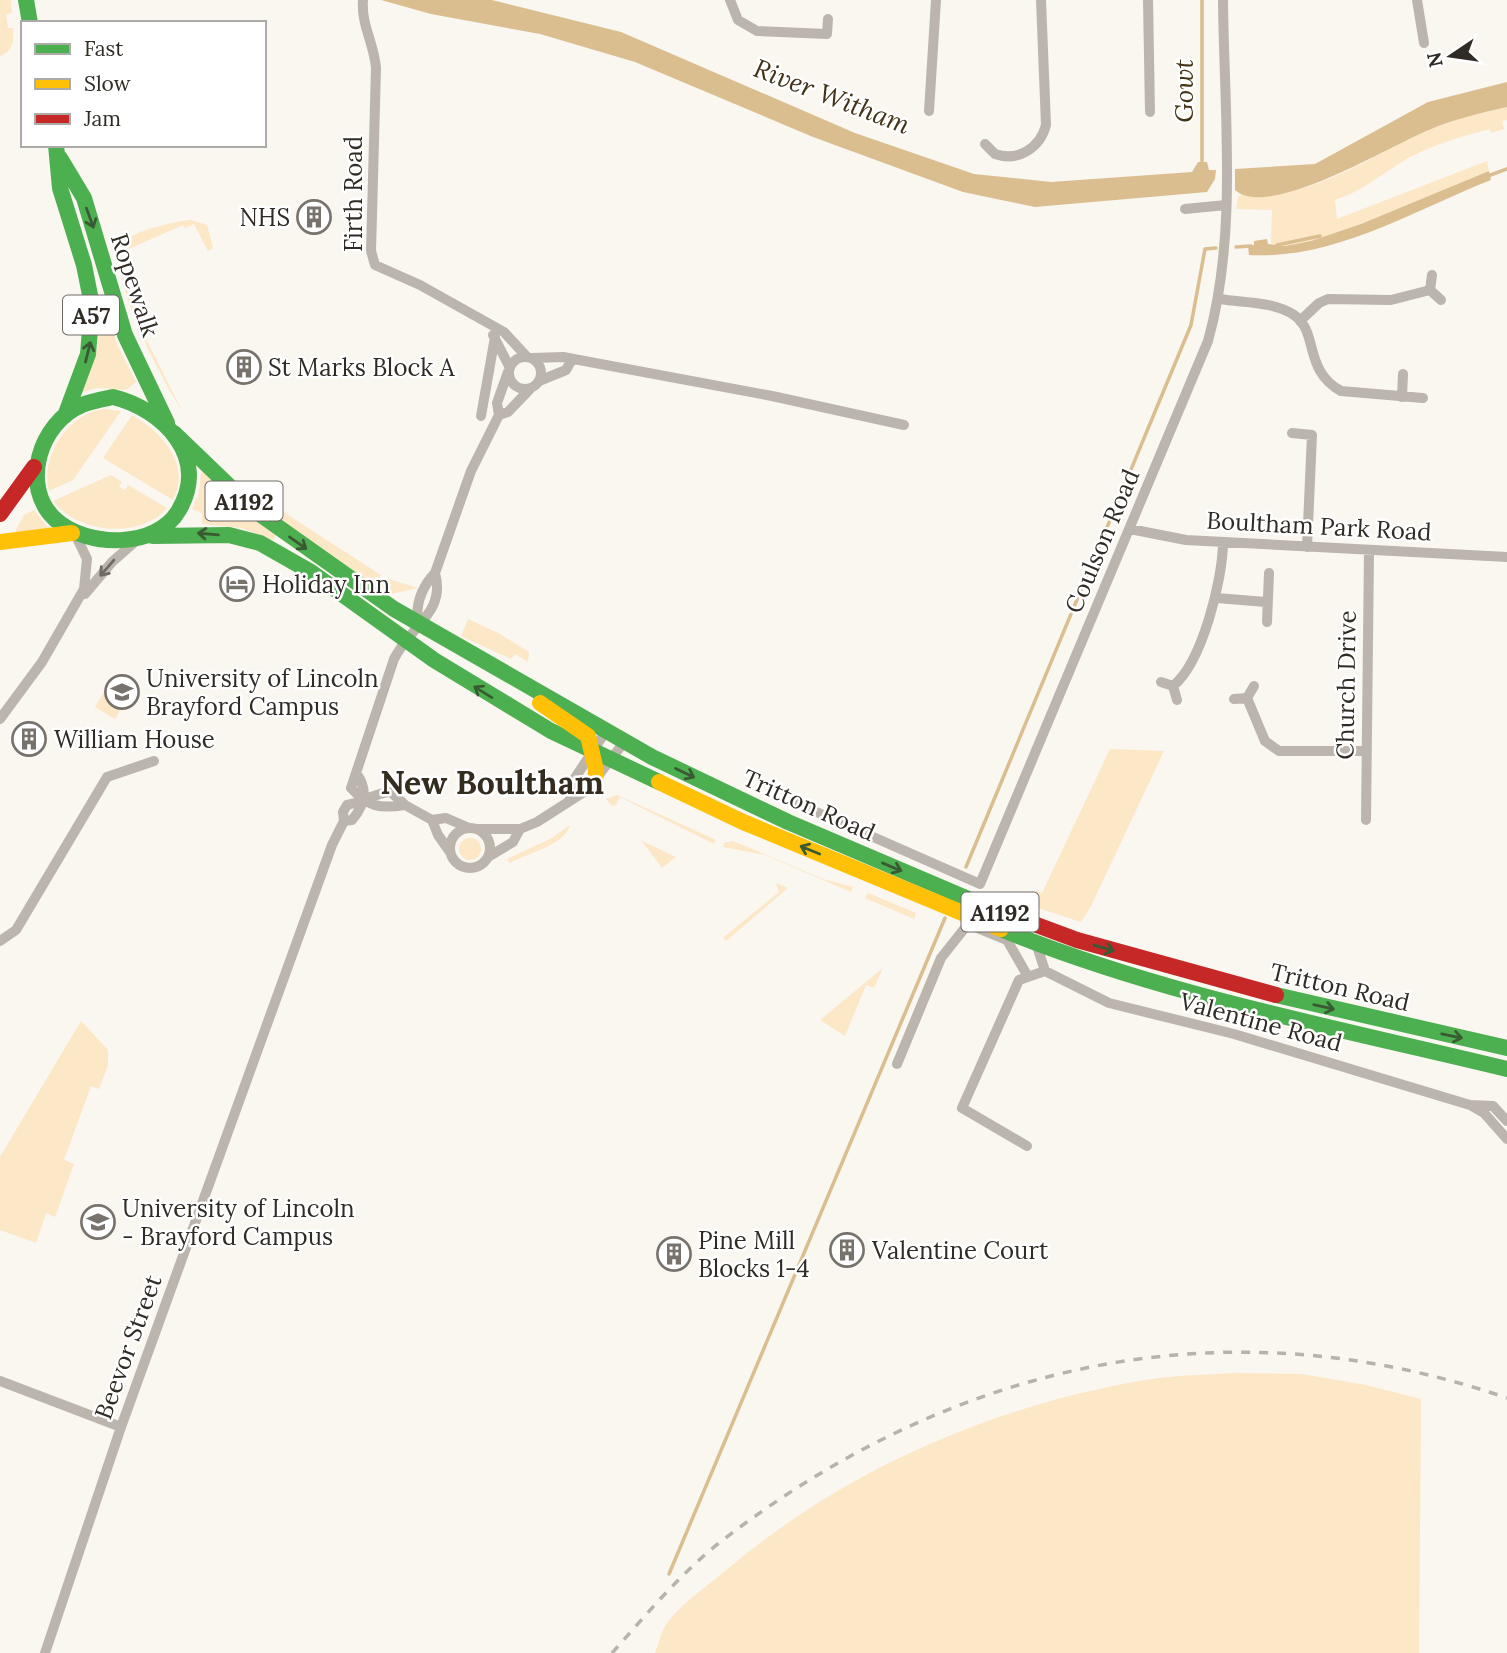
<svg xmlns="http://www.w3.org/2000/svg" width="1507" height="1653" font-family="Lora,serif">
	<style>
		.green { fill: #fce7c7 }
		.water { fill: #dabe8f }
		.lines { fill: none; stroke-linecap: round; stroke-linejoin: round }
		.stream { stroke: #dabe8f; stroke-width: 3.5 }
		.street { stroke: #bbb5ad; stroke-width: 10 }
		.fast { stroke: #4caf50; stroke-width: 16 }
		.slow { stroke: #ffc107; stroke-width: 16 }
		.jam { stroke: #c62828; stroke-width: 16 }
		.rail { stroke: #b7b2ac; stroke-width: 3.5; stroke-dasharray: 9 9; stroke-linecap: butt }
		.oneway { stroke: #3a5a34 }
		.oneway2 { stroke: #6f6a62 }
		.labels { text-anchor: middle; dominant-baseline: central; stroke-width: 5; stroke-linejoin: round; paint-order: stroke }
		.shield { fill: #fff; stroke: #6e6b66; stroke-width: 2 }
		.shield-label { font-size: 23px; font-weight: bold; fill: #302c25 }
		.street-label { font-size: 24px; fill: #302c25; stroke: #fff }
		.poi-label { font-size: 24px; fill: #302c25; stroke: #fff; text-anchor: start }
		.water-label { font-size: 26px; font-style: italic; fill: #443417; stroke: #fff }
		.district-label { font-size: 32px; font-weight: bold; fill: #342c1e; stroke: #fff }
	</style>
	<rect width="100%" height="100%" fill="#faf6f0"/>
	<path class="green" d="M 0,0 L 11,0 L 12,13 L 6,15 L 8,28 L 13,28 C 14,41 13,51 0,56 Z
		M 1507,107 L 1507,120 L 1502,121 L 1504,129 L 1491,133 L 1490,129 C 1457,138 1426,146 1397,165 C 1376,179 1359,192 1335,200 L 1337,219 L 1487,161 L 1489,171 L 1361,224 L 1311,241 L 1285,246 L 1271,244 L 1272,210 L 1236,209 L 1238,197 L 1242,194 C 1311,203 1373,153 1434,128 C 1457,118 1482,113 1507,107 Z
		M 191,220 L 207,225 L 213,248 L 208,251 L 194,224 L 185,228 L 183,225 L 124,251 L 120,264 L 138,323 L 182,411 C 164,381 98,267 129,238 C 139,230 177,221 191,220 Z
		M 107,311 L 117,344 L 136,382 L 126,390 L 97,388 L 79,393 L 97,350 L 101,313 Z
		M 103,409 L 121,411 L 73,480 L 49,491 C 40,456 68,414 103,409 Z
		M 132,415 C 161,431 192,465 173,500 L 103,458 Z
		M 204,470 L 276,535 L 273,540 L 241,528 L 202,524 L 202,513 L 192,509 L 199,493 L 201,473 Z
		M 111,475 L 122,482 L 119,487 L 125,490 L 128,485 L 167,508 C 140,540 77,533 53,501 Z
		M 232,479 L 381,575 L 375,585 L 254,502 Z
		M 34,510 L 50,530 L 15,532 L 24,515 Z
		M 385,578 L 418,588 L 391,594 L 379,587 Z
		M 468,619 L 500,634 L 529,652 L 528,662 L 515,654 L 511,659 L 461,636 Z
		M 109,684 L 129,695 L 115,719 L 95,707 Z
		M 1110,749 L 1164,751 L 1091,906 L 1081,922 L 1029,905 L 1035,891 L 1042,893 Z
		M 617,795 L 716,840 L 714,844 L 620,797 L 616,805 L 612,806 L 606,799 Z
		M 570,825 C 564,846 527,853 510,863 L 507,859 L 552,838 Z
		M459 849a11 11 0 1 1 22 0a11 11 0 1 1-22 0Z
		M 641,840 L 644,842 L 676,857 L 662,868 Z
		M 733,841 L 823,879 L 853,887 L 851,892 L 765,855 L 723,847 L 724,843 Z
		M 776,883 L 788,888 L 726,941 L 723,938 L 779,892 Z
		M 868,893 L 916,913 L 914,919 L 865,898 Z
		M 883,968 L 874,988 L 866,985 L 845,1036 L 820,1020 Z
		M 81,1021 L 108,1050 L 108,1065 L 99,1089 L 91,1086 L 64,1160 L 74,1164 L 55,1217 L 46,1213 L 36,1243 L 0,1230 L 0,1157 Z
		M 1232,1373 L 1302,1374 L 1366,1385 L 1421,1399 L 1419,1653 L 655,1653 C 659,1644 661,1631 667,1623 C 683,1602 710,1584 730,1567 C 849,1467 1000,1403 1152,1379 C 1178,1375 1206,1375 1232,1373 Z"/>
	<path class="water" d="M 381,0 L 492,0 L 621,32 L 855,133 L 974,174 L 1051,182 L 1192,172 L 1198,162 L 1207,162 L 1209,170 L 1216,170 L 1215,179 L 1207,192 L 1035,207 L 963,192 L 813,137 L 635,62 L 540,34 L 431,14 Z
		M 1507,82 L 1507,107 C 1481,113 1454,119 1429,130 C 1393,144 1268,221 1235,190 L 1235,169 L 1315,164 L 1428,102 Z
		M 1489,171 L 1491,180 C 1414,210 1335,260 1249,255 L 1248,246 L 1254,245 L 1254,241 L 1267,239 L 1268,244 L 1285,246 L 1311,241 L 1361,224 Z"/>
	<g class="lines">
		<path class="stream" d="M 1202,167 L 1202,0
			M 1485,177 L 1507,169
			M 1277,245 L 1320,236
			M 1236,247 L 1251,246
			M 966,867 L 1191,325 L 1205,249 L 1216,248
			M 669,1574 L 945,918"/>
		<path class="street" d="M 363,0 C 361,25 374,43 376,68 L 371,251 L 375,265 L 420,285 L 504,332 L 527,357
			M 730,0 L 738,20 L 757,31 L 827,34 L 828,19
			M 1148,0 L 1150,112
			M 1417,0 L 1424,43
			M 929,111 L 936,0
			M 985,144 L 995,154 C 1018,162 1040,148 1046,125 L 1041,0
			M 1185,209 L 1226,205
			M 1432,275 L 1430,290 L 1441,300
			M 1220,299 C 1244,303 1273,301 1294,315 C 1319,332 1303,370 1341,391 L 1423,398
			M 1300,321 L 1319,303 L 1328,299 L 1391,300 L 1430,290
			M 493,335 L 509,366
			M509 373a16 16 0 1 1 32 0a16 16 0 1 1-32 0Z
			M 532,358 L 563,357 L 772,396 L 904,425
			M 539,381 L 566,370 L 571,361
			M 1402,397 L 1403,374
			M 499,415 L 497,403 L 508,372
			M 481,416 L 495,337
			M 1292,433 L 1312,435 L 1307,547
			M 1130,529 L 1186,540 L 1507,557
			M 85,594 L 112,562 L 137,540
			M 1217,598 L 1266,602
			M 1267,622 L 1269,573
			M 418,624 C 415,604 422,587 435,573 L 471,471 L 499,415 L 508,412 L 530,389
			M 1161,682 L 1173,686 L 1177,700
			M 1173,686 C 1202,663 1223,579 1223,542
			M 1247,698 L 1265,741 L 1279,751 L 1365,751
			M 1234,699 L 1247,698 L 1254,686
			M 0,719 L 42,662 L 84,589 L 87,559 L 75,534
			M 570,799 L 571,784 L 606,731
			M 796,803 L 980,884 L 1208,341 C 1238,234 1224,111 1223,0
			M 405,805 C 380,809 368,807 351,788 L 394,659 C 411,625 446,613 435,573
			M 432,820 L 446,818 L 469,828
			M 1366,820 L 1369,550
			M 344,821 L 352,820 C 365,805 368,790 357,774
			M450 848a20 20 0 1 1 40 0a20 20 0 1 1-40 0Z
			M 476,829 L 520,829 L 537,822 L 587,790 L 625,741
			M 488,857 L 513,842 L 520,829
			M 0,941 L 16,930 L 107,777 L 154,761
			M 1036,943 L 1045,971
			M 897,1064 L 941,958 L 968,924 L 1007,940 L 1027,975
			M 1470,1105 L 1493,1106 L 1507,1121
			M 1027,1146 L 962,1108 L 1019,980 L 1045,971 L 1109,1003 L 1234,1034 L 1470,1105 L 1484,1113 L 1507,1139
			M 0,1381 L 121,1427
			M 45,1653 L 121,1427 L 332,845 L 344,821 L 343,812 L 347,805 C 363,802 375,793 391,792 L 405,805 L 432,820 L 438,835 L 450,852"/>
		<path class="fast" d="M 26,0 L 30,23
			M 56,145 L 60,188 L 84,265 L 92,305 L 88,354 L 65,416
			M 60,158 L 84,198 L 125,335 L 167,423
			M 113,397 C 163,409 210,457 179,510 C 157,549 87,548 56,520 C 19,487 40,422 82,405 C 91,401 103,399 113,397 Z
			M 174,433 L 254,510 L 394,609 L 652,757 L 788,822 L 978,903
			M 153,536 L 229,535 L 260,543 L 311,572 L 434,660 L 551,731 L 659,782
			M 1001,929 C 1162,995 1338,1028 1507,1069
			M 1276,995 L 1507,1048"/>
		<path class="slow" d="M 0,542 L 72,533
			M 540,703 L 588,736 L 596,770 L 595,781
			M 659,782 L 743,822 L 1001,929"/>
		<path class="jam" d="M 0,514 L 34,467
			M 978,903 L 1077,940 L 1276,995"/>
		<path class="rail" d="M 612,1653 C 646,1615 679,1575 719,1543 C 952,1362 1225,1301 1507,1398"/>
	</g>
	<defs><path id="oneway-shaft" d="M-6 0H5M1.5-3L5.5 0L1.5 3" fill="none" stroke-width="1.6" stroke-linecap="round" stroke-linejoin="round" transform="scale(1.75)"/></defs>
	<g class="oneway">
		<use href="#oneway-shaft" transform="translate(90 218) rotate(70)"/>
		<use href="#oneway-shaft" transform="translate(88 352) rotate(-76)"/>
		<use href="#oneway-shaft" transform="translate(208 534) rotate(-175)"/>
		<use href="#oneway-shaft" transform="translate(298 543) rotate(35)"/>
		<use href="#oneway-shaft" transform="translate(483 692) rotate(-148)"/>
		<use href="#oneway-shaft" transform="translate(685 773) rotate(26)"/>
		<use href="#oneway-shaft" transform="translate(810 850) rotate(-158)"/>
		<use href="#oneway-shaft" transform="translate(892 867) rotate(23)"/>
		<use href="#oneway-shaft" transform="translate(1104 948) rotate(16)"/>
		<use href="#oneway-shaft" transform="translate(1324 1007) rotate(13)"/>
		<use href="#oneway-shaft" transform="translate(1452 1036) rotate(12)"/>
	</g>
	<use class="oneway2" href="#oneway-shaft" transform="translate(107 568) rotate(131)"/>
	<defs>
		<g id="building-ring" transform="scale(1.75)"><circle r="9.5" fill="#fff" stroke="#77736c" stroke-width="1.5"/><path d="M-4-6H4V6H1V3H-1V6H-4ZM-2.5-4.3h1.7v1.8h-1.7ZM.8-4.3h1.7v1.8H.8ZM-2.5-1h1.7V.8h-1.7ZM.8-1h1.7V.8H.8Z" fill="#77736c"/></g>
		<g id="hotel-ring" transform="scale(1.75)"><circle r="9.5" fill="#fff" stroke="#77736c" stroke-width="1.5"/><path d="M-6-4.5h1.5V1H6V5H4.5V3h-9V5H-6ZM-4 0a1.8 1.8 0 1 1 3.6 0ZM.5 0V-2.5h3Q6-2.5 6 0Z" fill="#77736c"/></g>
		<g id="university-ring" transform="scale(1.75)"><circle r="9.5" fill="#fff" stroke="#77736c" stroke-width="1.5"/><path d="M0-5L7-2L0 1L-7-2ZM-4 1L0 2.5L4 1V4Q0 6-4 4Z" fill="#77736c"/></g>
	</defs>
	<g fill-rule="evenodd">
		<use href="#building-ring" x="314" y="217"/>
		<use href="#building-ring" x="244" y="367"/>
		<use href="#hotel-ring" x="237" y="584"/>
		<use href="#university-ring" x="122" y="692"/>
		<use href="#building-ring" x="29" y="739"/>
		<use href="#university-ring" x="98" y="1222"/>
		<use href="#building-ring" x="847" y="1250"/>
		<use href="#building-ring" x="674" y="1254"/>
	</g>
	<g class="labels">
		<g class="shield">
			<rect x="63" y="295.5" width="56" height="39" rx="5"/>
			<rect x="205.5" y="481.5" width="77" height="39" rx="5"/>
			<rect x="961.5" y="892.5" width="77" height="39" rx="5"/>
		</g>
		<g class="shield-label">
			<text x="91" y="315">A57</text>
			<text x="244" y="501">A1192</text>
			<text x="1000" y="912">A1192</text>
		</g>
		<g class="street-label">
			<text transform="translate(353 194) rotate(-90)">Firth Road</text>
			<text transform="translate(135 285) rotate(72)">Ropewalk</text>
			<text transform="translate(1319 526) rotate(3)">Boultham Park Road</text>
			<text transform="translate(1102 541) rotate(-67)">Coulson Road</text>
			<text transform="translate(1346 685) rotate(-89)">Church Drive</text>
			<text transform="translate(809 805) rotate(24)">Tritton Road</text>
			<text transform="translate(1340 987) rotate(13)">Tritton Road</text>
			<text transform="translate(1261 1022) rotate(15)">Valentine Road</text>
			<text transform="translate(128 1347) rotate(-70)">Beevor Street</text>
		</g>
		<g class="poi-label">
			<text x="290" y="217" text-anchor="end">NHS</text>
			<text x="268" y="367">St Marks Block A</text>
			<text x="262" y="584">Holiday Inn</text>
			<text x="146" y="678">University of Lincoln<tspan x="146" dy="28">Brayford Campus</tspan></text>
			<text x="54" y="739">William House</text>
			<text x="122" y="1208">University of Lincoln<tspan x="122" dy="28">- Brayford Campus</tspan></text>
			<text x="698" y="1240">Pine Mill<tspan x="698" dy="28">Blocks 1-4</tspan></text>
			<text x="872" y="1250">Valentine Court</text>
		</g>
		<g class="water-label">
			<text transform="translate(1183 91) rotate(-90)">Gowt</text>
			<text transform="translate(832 96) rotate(21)">River Witham</text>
		</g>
		<g class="district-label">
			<text x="492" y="782">New Boultham</text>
		</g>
	</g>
	<rect x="21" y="21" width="245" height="126" fill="#ffffff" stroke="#acaba8" stroke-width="2"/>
	<rect x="35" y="44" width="35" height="10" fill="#4caf50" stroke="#acaba8" stroke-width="2"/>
	<text x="84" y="56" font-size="21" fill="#302c25">Fast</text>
	<rect x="35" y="79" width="35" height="10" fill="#ffc107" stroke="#acaba8" stroke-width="2"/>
	<text x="84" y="91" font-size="21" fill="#302c25">Slow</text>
	<rect x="35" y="114" width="35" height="10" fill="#c62828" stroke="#acaba8" stroke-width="2"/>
	<text x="84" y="126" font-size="21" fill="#302c25">Jam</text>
	<g transform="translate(1451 56) rotate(257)" stroke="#ffffff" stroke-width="5" paint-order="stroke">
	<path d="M0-5L12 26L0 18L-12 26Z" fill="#302c25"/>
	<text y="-10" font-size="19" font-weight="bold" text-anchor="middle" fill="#302c25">N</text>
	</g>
</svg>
